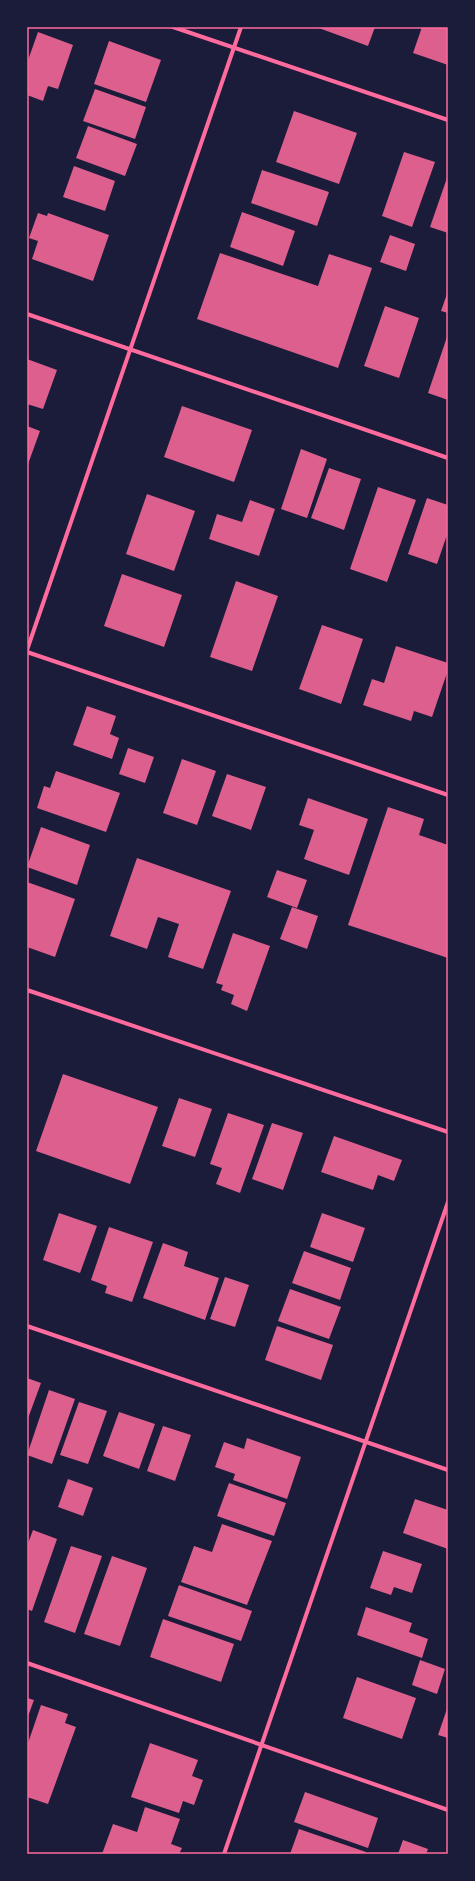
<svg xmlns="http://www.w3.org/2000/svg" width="475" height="1881" font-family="Helvetica,sans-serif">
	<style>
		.building { fill: #dd5f8e }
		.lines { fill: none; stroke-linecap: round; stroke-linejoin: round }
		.minor { stroke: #ff6b9d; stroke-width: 4 }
		.neatline { fill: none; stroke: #ff6b9d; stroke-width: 1.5 }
	</style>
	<rect width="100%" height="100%" fill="#1b1b3a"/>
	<path class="building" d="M 316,27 L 375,27 L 368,46 Z
		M 422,27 L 448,27 L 448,65 L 413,53 Z
		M 38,32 L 73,45 L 58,89 L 48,86 L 43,101 L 27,95 L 27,63 Z
		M 109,41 L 161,60 L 146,102 L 94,84 Z
		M 95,89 L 146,107 L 135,139 L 83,121 Z
		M 294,111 L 357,133 L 339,184 L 276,162 Z
		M 88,126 L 137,144 L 125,176 L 76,158 Z
		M 404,152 L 435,162 L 412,227 L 382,216 Z
		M 74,166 L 115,181 L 105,211 L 63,197 Z
		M 262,170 L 329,192 L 317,226 L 251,203 Z
		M 448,175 L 448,233 L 430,227 Z
		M 242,212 L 295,231 L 283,266 L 230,247 Z
		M 38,213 L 47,216 L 48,213 L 109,235 L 93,281 L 32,259 L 38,241 L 29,238 Z
		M 390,235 L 415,244 L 406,271 L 380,262 Z
		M 220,253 L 318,286 L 329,254 L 372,268 L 338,368 L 197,319 Z
		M 448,291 L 448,313 L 441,311 Z
		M 385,306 L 419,318 L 399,378 L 364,366 Z
		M 448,334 L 448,400 L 428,393 Z
		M 27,359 L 57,370 L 43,409 L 27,404 Z
		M 182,406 L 252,430 L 234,482 L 164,457 Z
		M 27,426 L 40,431 L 27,467 Z
		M 301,449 L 327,459 L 307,518 L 281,509 Z
		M 329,468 L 361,479 L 344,530 L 311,518 Z
		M 378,487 L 416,500 L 387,582 L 350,569 Z
		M 147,494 L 195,511 L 174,571 L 126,554 Z
		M 427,498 L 448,505 L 448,532 L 437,564 L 408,554 Z
		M 250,500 L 275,509 L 259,556 L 209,539 L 217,514 L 242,522 Z
		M 122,574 L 182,595 L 164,647 L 104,626 Z
		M 236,581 L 278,596 L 252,671 L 210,657 Z
		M 322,625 L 363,639 L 341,704 L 299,689 Z
		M 396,646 L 448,663 L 448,670 L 432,717 L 414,711 L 411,721 L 363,705 L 372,679 L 384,683 Z
		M 87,706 L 116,716 L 110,734 L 119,738 L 112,759 L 73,745 Z
		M 128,748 L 154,757 L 145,783 L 119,774 Z
		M 182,759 L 216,771 L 197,825 L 163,813 Z
		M 56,771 L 120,793 L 106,832 L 37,808 L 44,786 L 50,788 Z
		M 227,774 L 266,787 L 251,830 L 212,816 Z
		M 308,798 L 368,819 L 349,875 L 304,859 L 314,830 L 299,825 Z
		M 388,807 L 424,819 L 419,835 L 448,845 L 448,958 L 348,925 Z
		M 41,827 L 90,845 L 77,885 L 27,867 Z
		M 137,858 L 231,891 L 203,969 L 168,957 L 179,924 L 158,917 L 147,949 L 110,936 Z
		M 277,870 L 307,880 L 297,908 L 267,897 Z
		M 27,882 L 75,899 L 55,957 L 27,947 Z
		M 292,907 L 318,916 L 307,949 L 280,939 Z
		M 233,933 L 270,946 L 247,1011 L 231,1004 L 234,995 L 221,990 L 223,985 L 216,983 Z
		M 63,1074 L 158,1107 L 130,1184 L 36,1151 Z
		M 179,1098 L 212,1109 L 195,1157 L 162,1146 Z
		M 228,1113 L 264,1125 L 240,1193 L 216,1184 L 222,1168 L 210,1164 Z
		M 272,1123 L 303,1133 L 283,1190 L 252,1179 Z
		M 334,1136 L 402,1160 L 394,1181 L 378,1175 L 373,1190 L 321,1172 Z
		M 59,1213 L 97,1226 L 80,1273 L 43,1260 Z
		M 322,1213 L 365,1228 L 353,1262 L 310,1247 Z
		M 109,1227 L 153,1242 L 132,1302 L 105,1293 L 107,1286 L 91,1280 Z
		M 163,1243 L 188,1252 L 184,1266 L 219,1278 L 205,1320 L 143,1298 Z
		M 304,1251 L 351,1268 L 340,1300 L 292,1283 Z
		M 225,1277 L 249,1285 L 235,1327 L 210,1319 Z
		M 290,1289 L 341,1307 L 329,1339 L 278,1321 Z
		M 277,1326 L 333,1345 L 321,1380 L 265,1360 Z
		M 27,1378 L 41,1383 L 27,1421 Z
		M 49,1390 L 75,1399 L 52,1464 L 27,1455 Z
		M 79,1402 L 107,1411 L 88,1464 L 60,1455 Z
		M 119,1412 L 155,1424 L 139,1469 L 103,1456 Z
		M 163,1426 L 191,1435 L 175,1481 L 147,1471 Z
		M 247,1438 L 301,1457 L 287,1499 L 233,1480 L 235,1474 L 215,1467 L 224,1442 L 244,1449 Z
		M 68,1479 L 93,1488 L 83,1516 L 58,1507 Z
		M 229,1483 L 286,1503 L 274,1536 L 217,1516 Z
		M 415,1499 L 448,1510 L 448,1549 L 403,1533 Z
		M 222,1524 L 272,1541 L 247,1605 L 181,1582 L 194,1546 L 212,1552 Z
		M 33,1530 L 57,1539 L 32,1611 L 27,1609 L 27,1546 Z
		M 71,1546 L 102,1556 L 75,1633 L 44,1622 Z
		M 383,1551 L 422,1564 L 412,1593 L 394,1587 L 391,1595 L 370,1588 Z
		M 112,1556 L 147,1568 L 120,1646 L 84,1634 Z
		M 179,1585 L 252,1611 L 241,1641 L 168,1616 Z
		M 366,1607 L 412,1623 L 409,1632 L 428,1639 L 422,1658 L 357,1635 Z
		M 163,1619 L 234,1644 L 221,1682 L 150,1657 Z
		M 420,1660 L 445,1669 L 437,1694 L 412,1685 Z
		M 357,1677 L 416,1698 L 402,1739 L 343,1718 Z
		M 27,1698 L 34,1700 L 27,1719 Z
		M 41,1705 L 68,1714 L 65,1723 L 76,1727 L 48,1804 L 27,1797 L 27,1746 Z
		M 448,1706 L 448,1738 L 438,1735 Z
		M 150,1743 L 198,1760 L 192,1776 L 203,1780 L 194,1805 L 183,1801 L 179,1813 L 131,1797 Z
		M 305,1792 L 378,1818 L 368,1848 L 294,1822 Z
		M 145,1807 L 180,1819 L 171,1844 L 182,1848 L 179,1854 L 102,1854 L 113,1824 L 137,1832 Z
		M 299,1829 L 366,1852 L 365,1854 L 290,1854 Z
		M 403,1840 L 428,1849 L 426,1854 L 398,1854 Z"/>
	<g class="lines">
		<path class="minor" d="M 173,27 L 448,120
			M 27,314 L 448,458
			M 27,650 L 241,27
			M 27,652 L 448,795
			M 27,990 L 448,1132
			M 27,1326 L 448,1470
			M 27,1663 L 448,1810
			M 224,1854 L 448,1202"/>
	</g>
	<rect width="475" height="1881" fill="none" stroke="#1b1b3a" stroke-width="56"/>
	<rect x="28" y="28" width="419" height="1825" class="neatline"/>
</svg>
